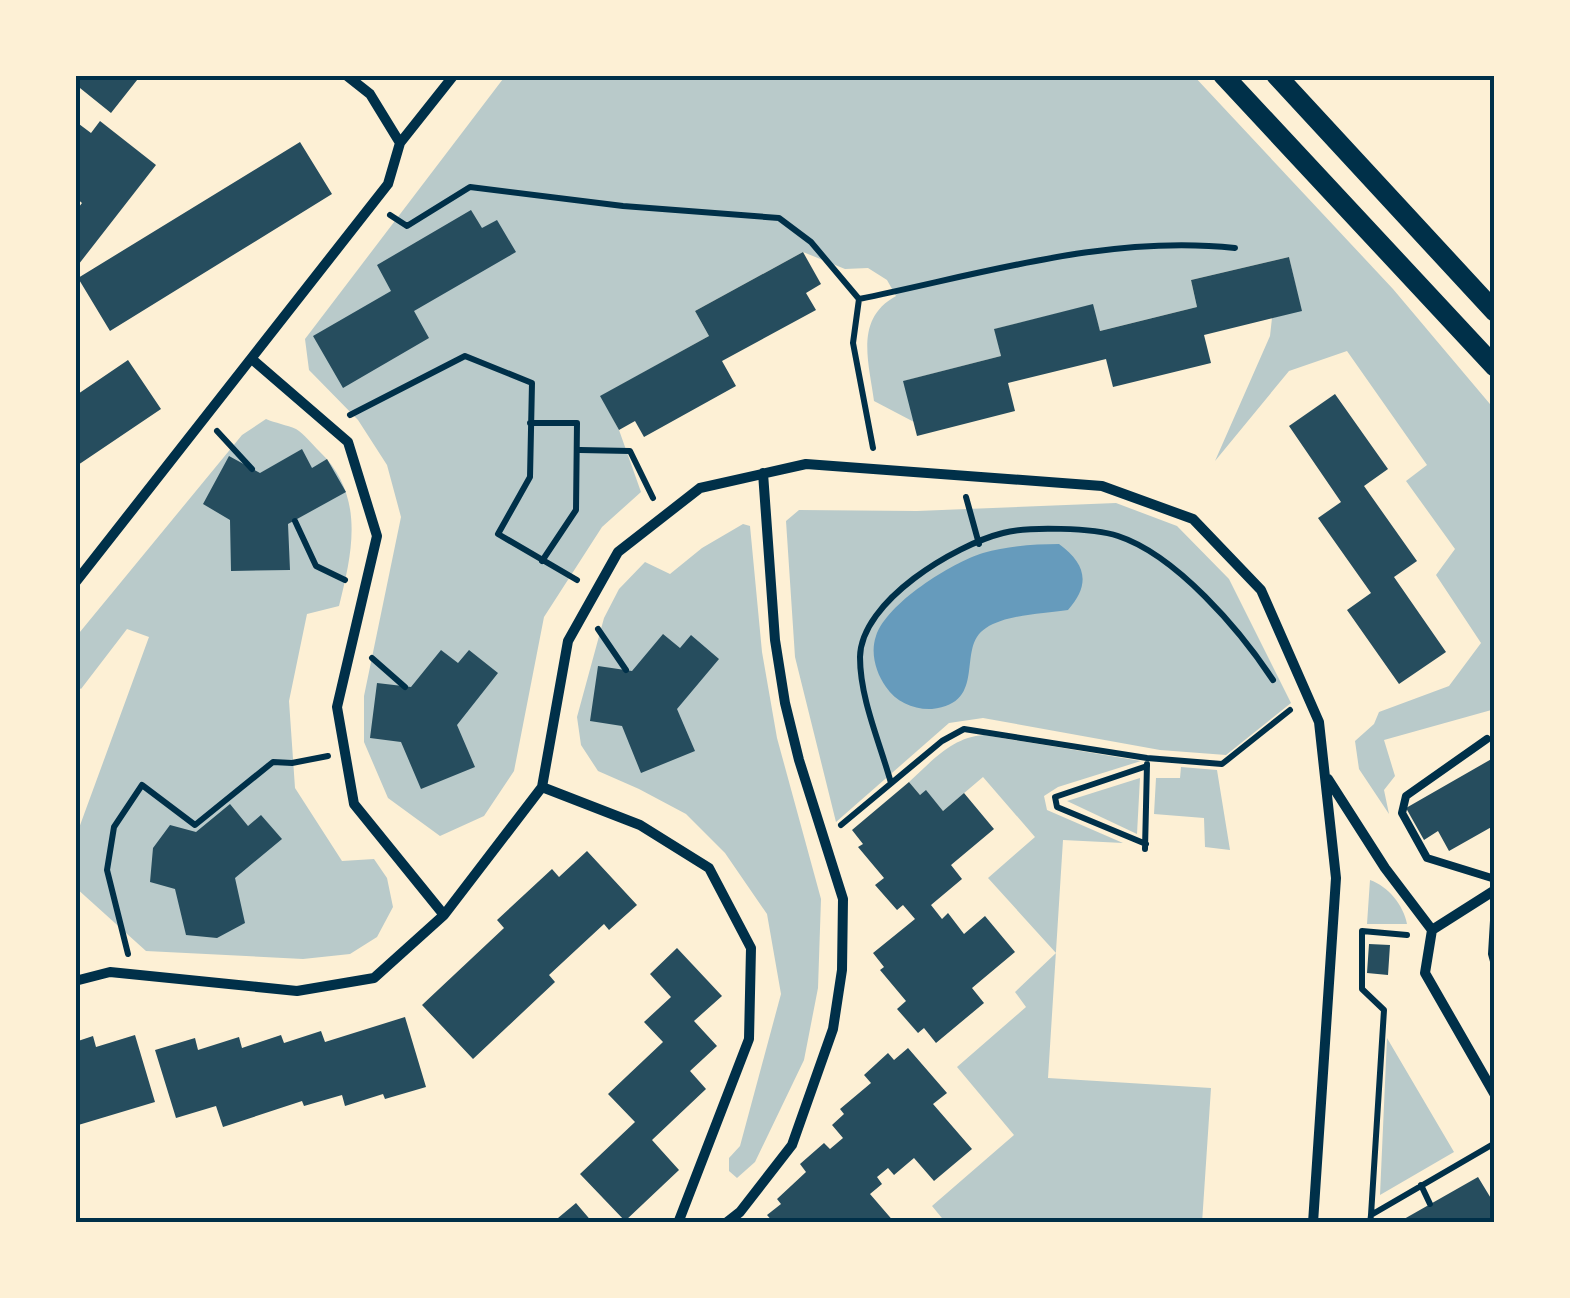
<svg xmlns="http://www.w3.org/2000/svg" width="1570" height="1298" font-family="'Asap Condensed',sans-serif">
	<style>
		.green { fill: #b9caca }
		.water { fill: #669bbc }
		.building { fill: #264d5e }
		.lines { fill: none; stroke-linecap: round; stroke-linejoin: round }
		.path { stroke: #003049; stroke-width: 6 }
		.service { stroke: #003049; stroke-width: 8 }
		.minor { stroke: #003049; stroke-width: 10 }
		.secondary { stroke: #003049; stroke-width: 20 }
		.neatline { fill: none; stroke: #003049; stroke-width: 4 }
	</style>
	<rect width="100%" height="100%" fill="#fdf0d5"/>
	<path class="green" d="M 506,75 L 1193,75 L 1393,289 L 1495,410 L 1495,709 L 1384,740 L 1395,776 L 1384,790 L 1389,814 L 1359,769 L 1355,741 L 1374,724 L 1379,712 L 1449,686 L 1481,643 L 1436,575 L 1455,549 L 1406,481 L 1427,465 L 1347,351 L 1289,371 L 1215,461 L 1270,336 L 1272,318 L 1301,310 L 1289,257 L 1191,280 L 1197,307 L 1100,331 L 1092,305 L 995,329 L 1001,356 L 904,381 L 914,422 L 874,401 C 869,362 854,319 896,296 L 887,280 L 868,268 L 845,269 L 803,252 L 695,311 L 709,336 L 601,396 L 619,430 L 641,492 L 602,527 L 544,617 L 514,771 L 484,816 L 440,836 L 388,798 L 364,742 L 364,696 L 401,517 L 387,465 L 358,420 L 309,370 L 305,339 Z
		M 266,419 C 275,423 287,425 296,429 C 304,434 312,444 319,451 C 365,495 353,550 339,606 L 307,614 L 289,701 L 295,788 L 342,861 L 374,859 L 387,878 L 393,907 L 377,937 L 350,954 L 303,959 L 146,951 L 75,887 L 75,839 L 149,637 L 127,629 L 81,689 L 75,685 L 75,638 L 242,435 Z
		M 1116,503 L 1177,526 L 1229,579 L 1291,703 L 1226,755 L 1160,750 L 983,718 L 949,723 L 836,822 L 795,657 L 786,521 L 799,510 L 917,511 Z
		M 743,524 L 750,526 L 762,652 L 777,738 L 821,899 L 818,988 L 804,1060 L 755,1162 L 737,1178 L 729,1171 L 729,1158 L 740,1146 L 781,994 L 767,914 L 725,853 L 686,814 L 639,789 L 598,771 L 581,745 L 577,717 L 604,618 L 619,589 L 645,562 L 670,574 L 702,548 Z
		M 984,735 L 1141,761 L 1058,787 L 1044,796 L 1047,810 L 1123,843 L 1063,840 L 1048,1078 L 1211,1088 L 1202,1223 L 946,1223 L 932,1206 L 1014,1135 L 957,1067 L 1026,1007 L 1015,992 L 1056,953 L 988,878 L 1035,837 L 983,777 L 943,811 L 926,791 L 920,795 L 909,782 C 932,761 952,737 984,735 Z
		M 1181,767 L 1217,770 L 1230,850 L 1205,847 L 1204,818 L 1154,814 L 1156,778 L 1180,778 Z
		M 1140,778 L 1137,834 L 1067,801 Z
		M 1370,880 C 1388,886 1404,906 1407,924 L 1367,924 Z
		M 1387,1038 L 1454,1152 L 1380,1195 Z"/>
	<path class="water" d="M 1059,544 C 1086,564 1091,584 1068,610 C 1044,614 1007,614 986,628 C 955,647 989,703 932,709 C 914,710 896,702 886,687 C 876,673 870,653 876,636 C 887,603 951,563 983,553 C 1007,546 1034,544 1059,544 Z"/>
	<path class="building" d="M 75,75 L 141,75 L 111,113 L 75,84 Z
		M 75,121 L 91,133 L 100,121 L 156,165 L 75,269 L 75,212 L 82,203 L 75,197 Z
		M 300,142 L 332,194 L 110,331 L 78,278 Z
		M 471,210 L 482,228 L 497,220 L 516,252 L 414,311 L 429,338 L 343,388 L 313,336 L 391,291 L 377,265 Z
		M 803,252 L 821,284 L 806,293 L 816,310 L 722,361 L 736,386 L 644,437 L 635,421 L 619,430 L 600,396 L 709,336 L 695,311 Z
		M 1289,257 L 1302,311 L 1204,335 L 1211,363 L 1113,387 L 1106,359 L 1008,383 L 1015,411 L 917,436 L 903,381 L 1001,356 L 994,329 L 1093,304 L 1100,331 L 1197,307 L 1191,280 Z
		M 128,360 L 161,409 L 75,467 L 75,396 Z
		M 1335,394 L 1388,469 L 1364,486 L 1417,561 L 1394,577 L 1446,652 L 1399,684 L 1347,610 L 1371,593 L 1318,518 L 1341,502 L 1289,426 Z
		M 302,449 L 312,468 L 327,459 L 346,492 L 288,524 L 290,570 L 231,571 L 230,520 L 203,504 L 229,456 L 260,473 Z
		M 663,634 L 680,648 L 691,635 L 719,659 L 677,709 L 695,751 L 641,773 L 622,726 L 590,721 L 598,666 L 632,671 Z
		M 441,650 L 458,663 L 469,650 L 498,673 L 457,725 L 475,767 L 421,789 L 401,742 L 370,738 L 377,683 L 411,687 Z
		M 1495,757 L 1495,825 L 1449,851 L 1438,831 L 1424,840 L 1406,808 Z
		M 909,782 L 920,795 L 926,790 L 943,811 L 964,793 L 994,829 L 951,865 L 962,879 L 931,905 L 942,919 L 948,913 L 964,934 L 985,916 L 1015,952 L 972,988 L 984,1003 L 936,1043 L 924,1028 L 918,1033 L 897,1009 L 906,1001 L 880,970 L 884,967 L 873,953 L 915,919 L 903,905 L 897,910 L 875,885 L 884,878 L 858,847 L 863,844 L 852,830 Z
		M 230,804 L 248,826 L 261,815 L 282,839 L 235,878 L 245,923 L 217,938 L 186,935 L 175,889 L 150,882 L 153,848 L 170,825 L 196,832 Z
		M 587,851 L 637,905 L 609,930 L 604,924 L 549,975 L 555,982 L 473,1059 L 422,1005 L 504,928 L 497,920 L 552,869 L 559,877 Z
		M 1369,944 L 1390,945 L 1388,975 L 1367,973 Z
		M 677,948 L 722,996 L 694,1021 L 717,1046 L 690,1071 L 706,1089 L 652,1140 L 679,1170 L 625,1221 L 580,1174 L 635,1122 L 608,1094 L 663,1042 L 644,1022 L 671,997 L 650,974 Z
		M 405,1017 L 426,1087 L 385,1099 L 383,1094 L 345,1106 L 342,1095 L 304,1106 L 302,1101 L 223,1127 L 216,1106 L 176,1118 L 155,1050 L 195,1038 L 198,1050 L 239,1037 L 242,1048 L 281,1035 L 284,1043 L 321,1031 L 325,1042 Z
		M 135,1035 L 155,1102 L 75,1126 L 75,1042 L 93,1036 L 96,1047 Z
		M 908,1048 L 947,1093 L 933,1104 L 972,1149 L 934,1181 L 914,1158 L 894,1175 L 888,1168 L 877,1177 L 882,1184 L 870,1194 L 895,1223 L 774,1223 L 767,1215 L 781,1204 L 777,1199 L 806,1172 L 800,1164 L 824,1143 L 830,1149 L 843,1138 L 832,1125 L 844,1114 L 840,1109 L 871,1083 L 864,1075 L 888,1053 L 894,1060 Z
		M 1478,1177 L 1495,1205 L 1495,1223 L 1397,1223 Z
		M 576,1203 L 593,1223 L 552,1223 Z"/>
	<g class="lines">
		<path class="path" d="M 390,215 L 407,226 L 470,187 L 623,206 L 779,218 L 811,242 L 859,299
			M 350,415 L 465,356 L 532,383 L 530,477 L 498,534 L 577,580
			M 530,423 L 577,423 L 576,510 L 542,561
			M 217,431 L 252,469
			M 873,448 L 853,343 L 859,299 C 982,274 1109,234 1235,248
			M 580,450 L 630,451 L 653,498
			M 966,497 L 979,544
			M 295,521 L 316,566 L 345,580
			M 598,629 L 626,670
			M 372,658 L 405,687
			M 891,783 C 880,743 860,699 860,657 C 861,601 955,545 1003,533 C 1028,526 1094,528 1118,536 C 1176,555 1240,630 1273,680
			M 841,825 L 942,741 L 964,729 L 1147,758 L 1222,764 L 1290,710
			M 1146,844 L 1057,807 L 1055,797 L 1147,766
			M 1145,849 L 1147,764
			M 128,954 L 107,870 L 114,827 L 142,785 L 195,825 L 273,762 L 292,763 L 328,756
			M 1421,1185 L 1430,1204
			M 1371,1215 L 1384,1010 L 1362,989 L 1362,931 L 1407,935
			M 1370,1223 L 1371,1215 L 1495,1143"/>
		<path class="service" d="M 1487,739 L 1406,796 L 1402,813 L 1427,858 L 1495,879
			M 1495,904 L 1492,954 L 1495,965"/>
		<path class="minor" d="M 346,75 L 370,94 L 400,143
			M 253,360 L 348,442 L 377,536 L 337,707 L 354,804 L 444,915
			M 75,583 L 388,184 L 400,143 L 454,75
			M 1328,779 L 1385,868 L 1432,930 L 1425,973 L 1495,1095
			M 542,787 L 640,825 L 709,868 L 751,948 L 749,1039 L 678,1223
			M 1432,930 L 1495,890
			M 75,981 L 110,972 L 297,991 L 374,978 L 444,915 L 542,787 L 568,641 L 618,552 L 700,488 L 806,464 L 1102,486 L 1193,519 L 1261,590 L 1319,722 L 1336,878 L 1313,1223
			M 726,1223 L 740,1212 L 792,1145 L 833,1029 L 842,970 L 843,899 L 799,760 L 785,703 L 775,640 L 763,473"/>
		<path class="secondary" d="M 1223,75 L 1495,367
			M 1276,75 L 1495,312"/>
	</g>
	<rect width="1570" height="1298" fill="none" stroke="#fdf0d5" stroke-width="155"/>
	<rect x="78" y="78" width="1414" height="1142" class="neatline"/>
</svg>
